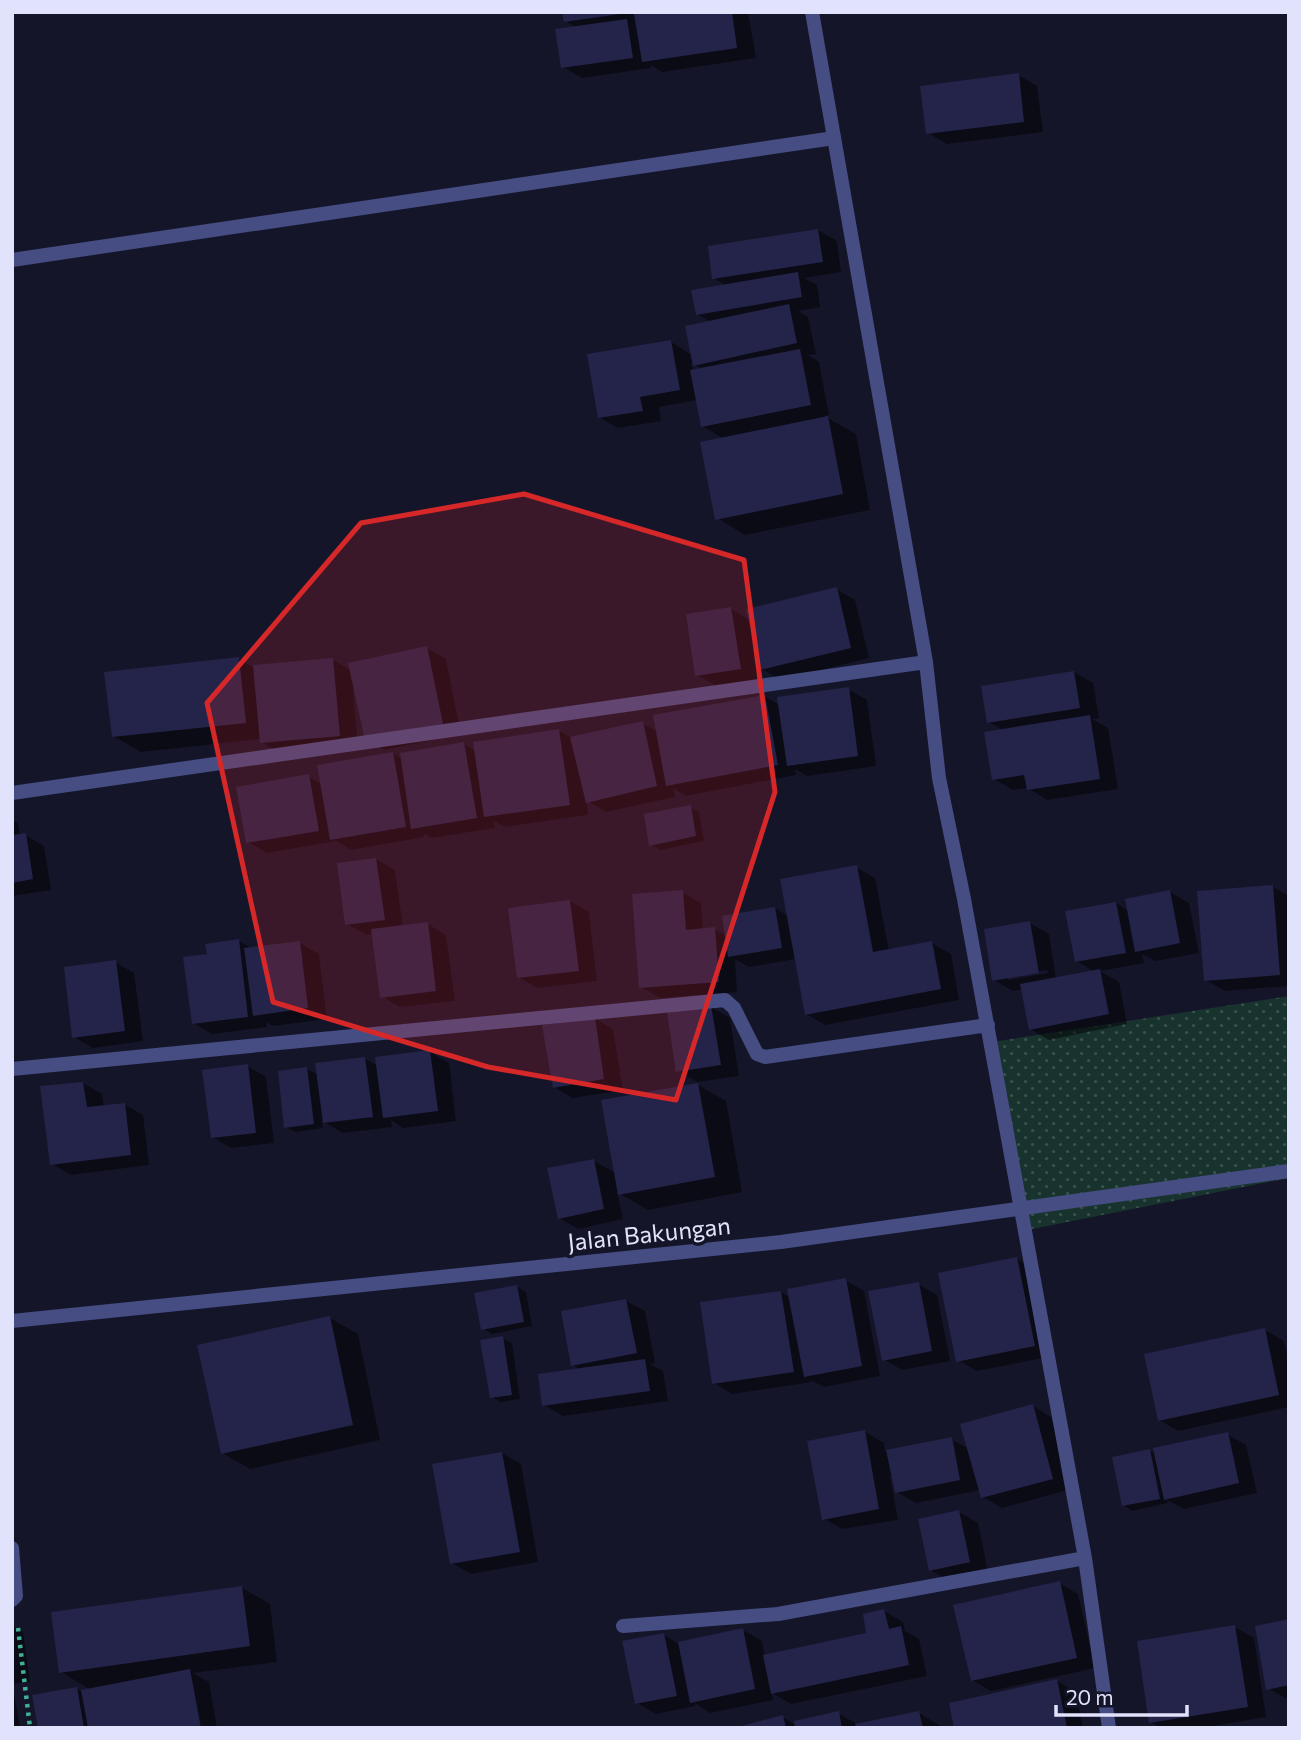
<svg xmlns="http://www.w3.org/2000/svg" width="1301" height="1740" font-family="Commissioner,sans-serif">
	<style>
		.grass { fill: url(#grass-dots) }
		.shadow { fill: #0007; fill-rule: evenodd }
		.building { fill: #242349 }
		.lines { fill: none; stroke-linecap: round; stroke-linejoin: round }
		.path { stroke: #40b097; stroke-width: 4.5; stroke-dasharray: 3.5 5; stroke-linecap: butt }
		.service { stroke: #454d83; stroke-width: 14 }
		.minor { stroke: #454d83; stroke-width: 14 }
		.tertiary { stroke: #454d83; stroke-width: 14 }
		.marked { fill: #d62828; fill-opacity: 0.2; stroke: #d62828; stroke-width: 5; stroke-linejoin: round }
		.labels { text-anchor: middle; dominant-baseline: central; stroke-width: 7; stroke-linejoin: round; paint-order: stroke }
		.street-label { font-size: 24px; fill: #e1e2fb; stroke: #15152a }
	</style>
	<defs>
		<pattern id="grass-dots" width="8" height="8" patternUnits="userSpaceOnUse" patternTransform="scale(1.75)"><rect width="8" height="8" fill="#18332e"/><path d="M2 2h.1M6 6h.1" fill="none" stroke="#39504d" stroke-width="1.8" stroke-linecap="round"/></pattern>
	</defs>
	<rect width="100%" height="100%" fill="#15152a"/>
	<path class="grass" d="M 1289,996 L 1289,1178 L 1022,1231 L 992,1042 Z"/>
	<path class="shadow" d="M 564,12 L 748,12 L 756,58 L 662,72 L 651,65 L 651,68 L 582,78 L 563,67 L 578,28 L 565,21 Z
		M 1018,75 L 1037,86 L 1043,132 L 947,144 L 928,133 Z
		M 818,230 L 837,241 L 841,272 L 804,278 L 817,285 L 820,307 L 798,311 L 808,317 L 816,354 L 808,355 L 819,362 L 829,415 L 824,416 L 856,434 L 870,510 L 745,535 L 717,518 L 724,439 L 702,426 L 697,400 L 659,407 L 661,421 L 618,428 L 599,417 L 671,342 L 692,355 L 711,322 L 697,314 L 727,286 L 714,278 ZM 691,363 L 703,369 L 693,371 Z
		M 836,589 L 855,600 L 869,658 L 781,680 L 762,669 L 757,647 L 754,648 L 759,679 L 716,686 L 697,675 L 731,609 L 751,621 Z
		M 427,648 L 446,659 L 461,734 L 385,750 L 366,739 L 356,688 L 353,689 L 358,746 L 280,753 L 261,742 L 261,739 L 141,752 L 113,736 L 239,659 L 253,667 L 333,660 L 352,671 Z
		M 1074,672 L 1093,683 L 1099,718 L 1092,719 L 1108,728 L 1118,789 L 1047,800 L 1028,788 L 1013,790 L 994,779 L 1005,731 L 989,722 Z
		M 848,689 L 867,700 L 876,766 L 807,776 L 795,769 L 796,775 L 686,796 L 673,788 L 675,797 L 606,812 L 587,801 L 588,815 L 505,827 L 494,821 L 495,828 L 432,838 L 424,834 L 424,837 L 351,850 L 336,841 L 267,853 L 248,842 L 308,776 L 322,784 L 393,753 L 402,759 L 464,744 L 476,751 L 559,731 L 572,738 L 642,723 L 658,732 L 764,696 L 780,705 Z
		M 690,807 L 699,812 L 704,841 L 660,850 L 651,844 Z
		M 12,820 L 18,823 L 20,835 L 25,835 L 44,846 L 51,890 L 12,896 Z
		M 376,859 L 395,870 L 403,927 L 428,924 L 446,935 L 455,1001 L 400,1007 L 381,996 L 374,934 L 366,935 L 347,924 Z
		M 856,867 L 875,878 L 889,951 L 932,943 L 951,954 L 959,1000 L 825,1025 L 806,1014 L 796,959 L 749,967 L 735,959 L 737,992 L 660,998 L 641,987 L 682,892 L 701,903 L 703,930 L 714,929 L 727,936 L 775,908 L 788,916 Z
		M 1273,887 L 1289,896 L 1289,986 L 1225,991 L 1206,980 Z
		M 1170,892 L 1189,903 L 1199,953 L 1156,961 L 1142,954 L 1144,963 L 1100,971 L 1119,982 L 1127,1024 L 1049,1040 L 1030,1029 L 1023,989 L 1013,991 L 994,980 L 1030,923 L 1049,934 L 1056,979 L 1095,972 L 1076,961 L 1116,903 L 1129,911 ZM 1047,970 L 1048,973 L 1008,980 L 1008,976 Z
		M 570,901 L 589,912 L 597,981 L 537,988 L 518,977 Z
		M 239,941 L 253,949 L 300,943 L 319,954 L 327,1019 L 273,1026 L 266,1022 L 267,1027 L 212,1034 L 193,1023 Z
		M 115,962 L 134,973 L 143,1041 L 93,1048 L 74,1037 Z
		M 711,1007 L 730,1018 L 739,1076 L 697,1082 L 678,1071 Z
		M 594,1018 L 613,1029 L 623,1090 L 573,1098 L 554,1087 Z
		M 430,1052 L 449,1063 L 456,1121 L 403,1128 L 391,1120 L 392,1127 L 343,1133 L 322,1121 L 323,1128 L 295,1132 L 286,1127 L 307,1069 L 319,1075 L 365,1059 L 378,1066 Z
		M 247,1066 L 266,1077 L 274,1143 L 231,1148 L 212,1137 Z
		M 83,1083 L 102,1094 L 104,1107 L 124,1104 L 143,1115 L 149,1165 L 71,1175 L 52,1164 Z
		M 698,1085 L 726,1101 L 742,1192 L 648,1210 L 617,1192 L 623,1219 L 578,1229 L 559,1218 L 594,1161 L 616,1173 Z
		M 1017,1259 L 1036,1270 L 1053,1356 L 977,1371 L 958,1360 Z
		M 845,1280 L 864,1291 L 880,1376 L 824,1387 L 811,1380 L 812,1382 L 732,1394 L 714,1383 L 781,1292 L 791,1298 Z
		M 918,1284 L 937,1295 L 950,1361 L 902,1370 L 883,1359 Z
		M 517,1287 L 526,1292 L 532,1326 L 492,1334 L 483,1328 Z
		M 626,1301 L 645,1311 L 655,1363 L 650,1364 L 663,1371 L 668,1401 L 563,1416 L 544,1405 L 581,1370 L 573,1365 Z
		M 330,1318 L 358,1334 L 380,1440 L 250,1469 L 222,1453 Z
		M 1265,1330 L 1284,1341 L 1289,1365 L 1289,1407 L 1178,1431 L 1159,1420 Z
		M 502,1338 L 512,1343 L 520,1399 L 501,1402 L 492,1397 Z
		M 1033,1406 L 1051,1417 L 1071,1489 L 1002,1508 L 983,1497 L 981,1490 L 916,1503 L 897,1492 L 893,1475 L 890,1476 L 898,1520 L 842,1529 L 823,1518 L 865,1432 L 884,1443 L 885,1451 L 951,1439 L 969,1449 Z
		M 1227,1434 L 1246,1445 L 1257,1493 L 1184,1509 L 1167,1500 L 1168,1503 L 1132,1511 L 1123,1505 L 1150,1451 L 1156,1454 Z
		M 502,1453 L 521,1464 L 538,1562 L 471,1574 L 452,1563 Z
		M 959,1512 L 978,1523 L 988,1572 L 949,1581 L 930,1570 Z
		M 1059,1583 L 1078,1594 L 1095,1668 L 991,1691 L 972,1680 Z
		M 242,1588 L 270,1604 L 277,1662 L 193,1673 L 209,1682 L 217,1728 L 40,1728 L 76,1688 L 81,1691 L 91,1690 L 61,1672 Z
		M 884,1611 L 903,1622 L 905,1631 L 919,1639 L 927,1676 L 791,1704 L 772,1693 L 773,1700 L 710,1713 L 695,1703 L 695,1706 L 656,1714 L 637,1703 L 664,1635 L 679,1644 L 743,1630 L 762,1641 L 765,1657 L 868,1635 Z
		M 1289,1621 L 1289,1699 L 1287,1699 L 1268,1688 Z
		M 12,1626 L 23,1632 L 30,1682 L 12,1684 Z
		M 1235,1627 L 1254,1638 L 1266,1717 L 1201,1728 L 1161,1728 L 1151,1722 Z
		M 1057,1681 L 1076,1692 L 1083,1728 L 956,1728 Z
		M 12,1691 L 14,1692 L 20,1728 L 12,1728 Z
		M 838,1713 L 857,1724 L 919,1713 L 944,1728 L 742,1728 L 782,1717 L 796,1725 Z"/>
	<path class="building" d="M 562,12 L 620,12 L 620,14 L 564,22 Z
		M 645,12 L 732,12 L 737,48 L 642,62 L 634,14 Z
		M 627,19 L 633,58 L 561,68 L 555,29 Z
		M 1019,73 L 1024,122 L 926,134 L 920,86 Z
		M 818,229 L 823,262 L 712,279 L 708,246 Z
		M 798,272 L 802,297 L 696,315 L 691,290 Z
		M 789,304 L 797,343 L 693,366 L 685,326 Z
		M 671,340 L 680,390 L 640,397 L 643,411 L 598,418 L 587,354 Z
		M 800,349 L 811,405 L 701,427 L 690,370 Z
		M 828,416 L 843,494 L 715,520 L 700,442 Z
		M 837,587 L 851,648 L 760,670 L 746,609 Z
		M 731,607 L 741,669 L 695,676 L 686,614 Z
		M 427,646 L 443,724 L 365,740 L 348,663 Z
		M 239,657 L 246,723 L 112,737 L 104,672 Z
		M 333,658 L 340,736 L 260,743 L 253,665 Z
		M 1074,671 L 1080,708 L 987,723 L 981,686 Z
		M 849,687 L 858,756 L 787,766 L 777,697 Z
		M 765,695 L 778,765 L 666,786 L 653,715 Z
		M 1090,715 L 1100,779 L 1027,790 L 1024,775 L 992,780 L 984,732 Z
		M 643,721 L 657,786 L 586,803 L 570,737 Z
		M 559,729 L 570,805 L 484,817 L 473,742 Z
		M 464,742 L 477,818 L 411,829 L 400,753 Z
		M 393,752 L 406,827 L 330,840 L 317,765 Z
		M 309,774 L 319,831 L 246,843 L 236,787 Z
		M 691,805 L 696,836 L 649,846 L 644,814 Z
		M 26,833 L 33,879 L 12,883 L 12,835 Z
		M 376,858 L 385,920 L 345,925 L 337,863 Z
		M 857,865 L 873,952 L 932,941 L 941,989 L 805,1015 L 780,879 Z
		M 1273,885 L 1280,975 L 1204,981 L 1197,891 Z
		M 683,890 L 686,930 L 715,927 L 719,982 L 639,988 L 632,894 Z
		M 1170,890 L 1180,943 L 1135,952 L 1125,899 Z
		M 570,900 L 579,971 L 517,978 L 508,908 Z
		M 1116,902 L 1126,953 L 1075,962 L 1065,911 Z
		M 775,907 L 782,948 L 728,957 L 722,916 Z
		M 1030,921 L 1039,973 L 992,981 L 984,929 Z
		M 428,922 L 436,991 L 380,998 L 371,929 Z
		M 239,939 L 248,1017 L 192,1024 L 183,957 L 207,954 L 205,944 Z
		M 300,941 L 308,1008 L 253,1016 L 244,948 Z
		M 116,960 L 125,1031 L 72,1038 L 64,967 Z
		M 1100,969 L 1109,1014 L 1029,1030 L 1020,984 Z
		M 711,1005 L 721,1065 L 676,1072 L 667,1012 Z
		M 595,1017 L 604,1079 L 553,1088 L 542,1025 Z
		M 430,1050 L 438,1111 L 383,1118 L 375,1057 Z
		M 365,1057 L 373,1117 L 323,1123 L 315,1063 Z
		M 248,1064 L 256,1133 L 211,1138 L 202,1070 Z
		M 307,1067 L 314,1124 L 284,1128 L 278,1071 Z
		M 83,1082 L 87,1107 L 125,1103 L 131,1155 L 50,1165 L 40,1086 Z
		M 698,1083 L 715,1177 L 618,1195 L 601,1100 Z
		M 594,1159 L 604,1209 L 558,1219 L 547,1168 Z
		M 1017,1257 L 1035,1346 L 956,1362 L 938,1273 Z
		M 846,1278 L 862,1366 L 804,1377 L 787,1289 Z
		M 919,1282 L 932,1351 L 882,1361 L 868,1291 Z
		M 517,1285 L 524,1322 L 481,1330 L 474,1293 Z
		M 781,1291 L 794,1372 L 712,1384 L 700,1302 Z
		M 626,1299 L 637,1353 L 571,1366 L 561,1311 Z
		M 330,1316 L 353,1425 L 221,1454 L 197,1345 Z
		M 1265,1328 L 1279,1395 L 1158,1421 L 1144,1354 Z
		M 503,1336 L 512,1395 L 490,1398 L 480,1340 Z
		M 645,1359 L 650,1391 L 542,1406 L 538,1374 Z
		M 1033,1404 L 1053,1479 L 981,1498 L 960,1424 Z
		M 865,1430 L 879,1509 L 822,1520 L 807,1441 Z
		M 1228,1432 L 1239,1483 L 1164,1500 L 1153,1448 Z
		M 952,1437 L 960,1480 L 895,1493 L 886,1450 Z
		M 1150,1449 L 1160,1499 L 1122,1506 L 1112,1457 Z
		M 502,1452 L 520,1552 L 450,1564 L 432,1464 Z
		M 959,1510 L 970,1562 L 929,1571 L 918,1519 Z
		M 1060,1581 L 1077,1658 L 971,1681 L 953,1605 Z
		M 242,1586 L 250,1646 L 59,1673 L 51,1612 Z
		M 884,1609 L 889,1629 L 901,1626 L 909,1665 L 771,1694 L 763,1655 L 866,1633 L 863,1614 Z
		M 1289,1619 L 1289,1685 L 1266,1690 L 1255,1626 Z
		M 1235,1625 L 1248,1707 L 1149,1723 L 1137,1641 Z
		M 743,1628 L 755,1689 L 690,1703 L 678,1642 Z
		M 664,1633 L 677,1696 L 635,1704 L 622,1641 Z
		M 190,1669 L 201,1728 L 88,1728 L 81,1690 Z
		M 1057,1679 L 1067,1728 L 954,1728 L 949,1703 Z
		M 77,1687 L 84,1728 L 38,1728 L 32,1695 Z
		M 839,1711 L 842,1728 L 795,1728 L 794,1721 Z
		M 919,1711 L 923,1728 L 856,1728 L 855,1724 Z
		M 783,1715 L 786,1728 L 738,1728 L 738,1727 Z"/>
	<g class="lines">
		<path class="path" d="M 18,1628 L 30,1728"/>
		<path class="service" d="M 12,260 L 834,138"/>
		<path class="minor" d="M 812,12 L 926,662 L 939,778 L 964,899 L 1085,1558 L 1109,1728
			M 12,793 L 926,662
			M 12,1069 L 725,1000 L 734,1008 L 757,1054 L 765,1057 L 988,1025
			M 12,1548 L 16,1596 L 12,1600
			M 623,1626 L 778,1614 L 1085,1558"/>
		<path class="tertiary" d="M 12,1321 L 781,1242 L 1289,1171"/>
	</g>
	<path class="marked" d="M 524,494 L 744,560 L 775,792 L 676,1100 L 488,1067 L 273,1002 L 207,703 L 361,523 Z"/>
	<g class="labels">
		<g class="street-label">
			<text transform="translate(649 1233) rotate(-6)">Jalan Bakungan</text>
		</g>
	</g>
	<rect width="1301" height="1740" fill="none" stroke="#e1e2fb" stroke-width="28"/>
	<path d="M1056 1705v10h131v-10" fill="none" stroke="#e1e2fb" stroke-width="3.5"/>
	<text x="1066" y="1705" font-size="21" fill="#e1e2fb" stroke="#15152a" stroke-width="5" paint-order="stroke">20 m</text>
</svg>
